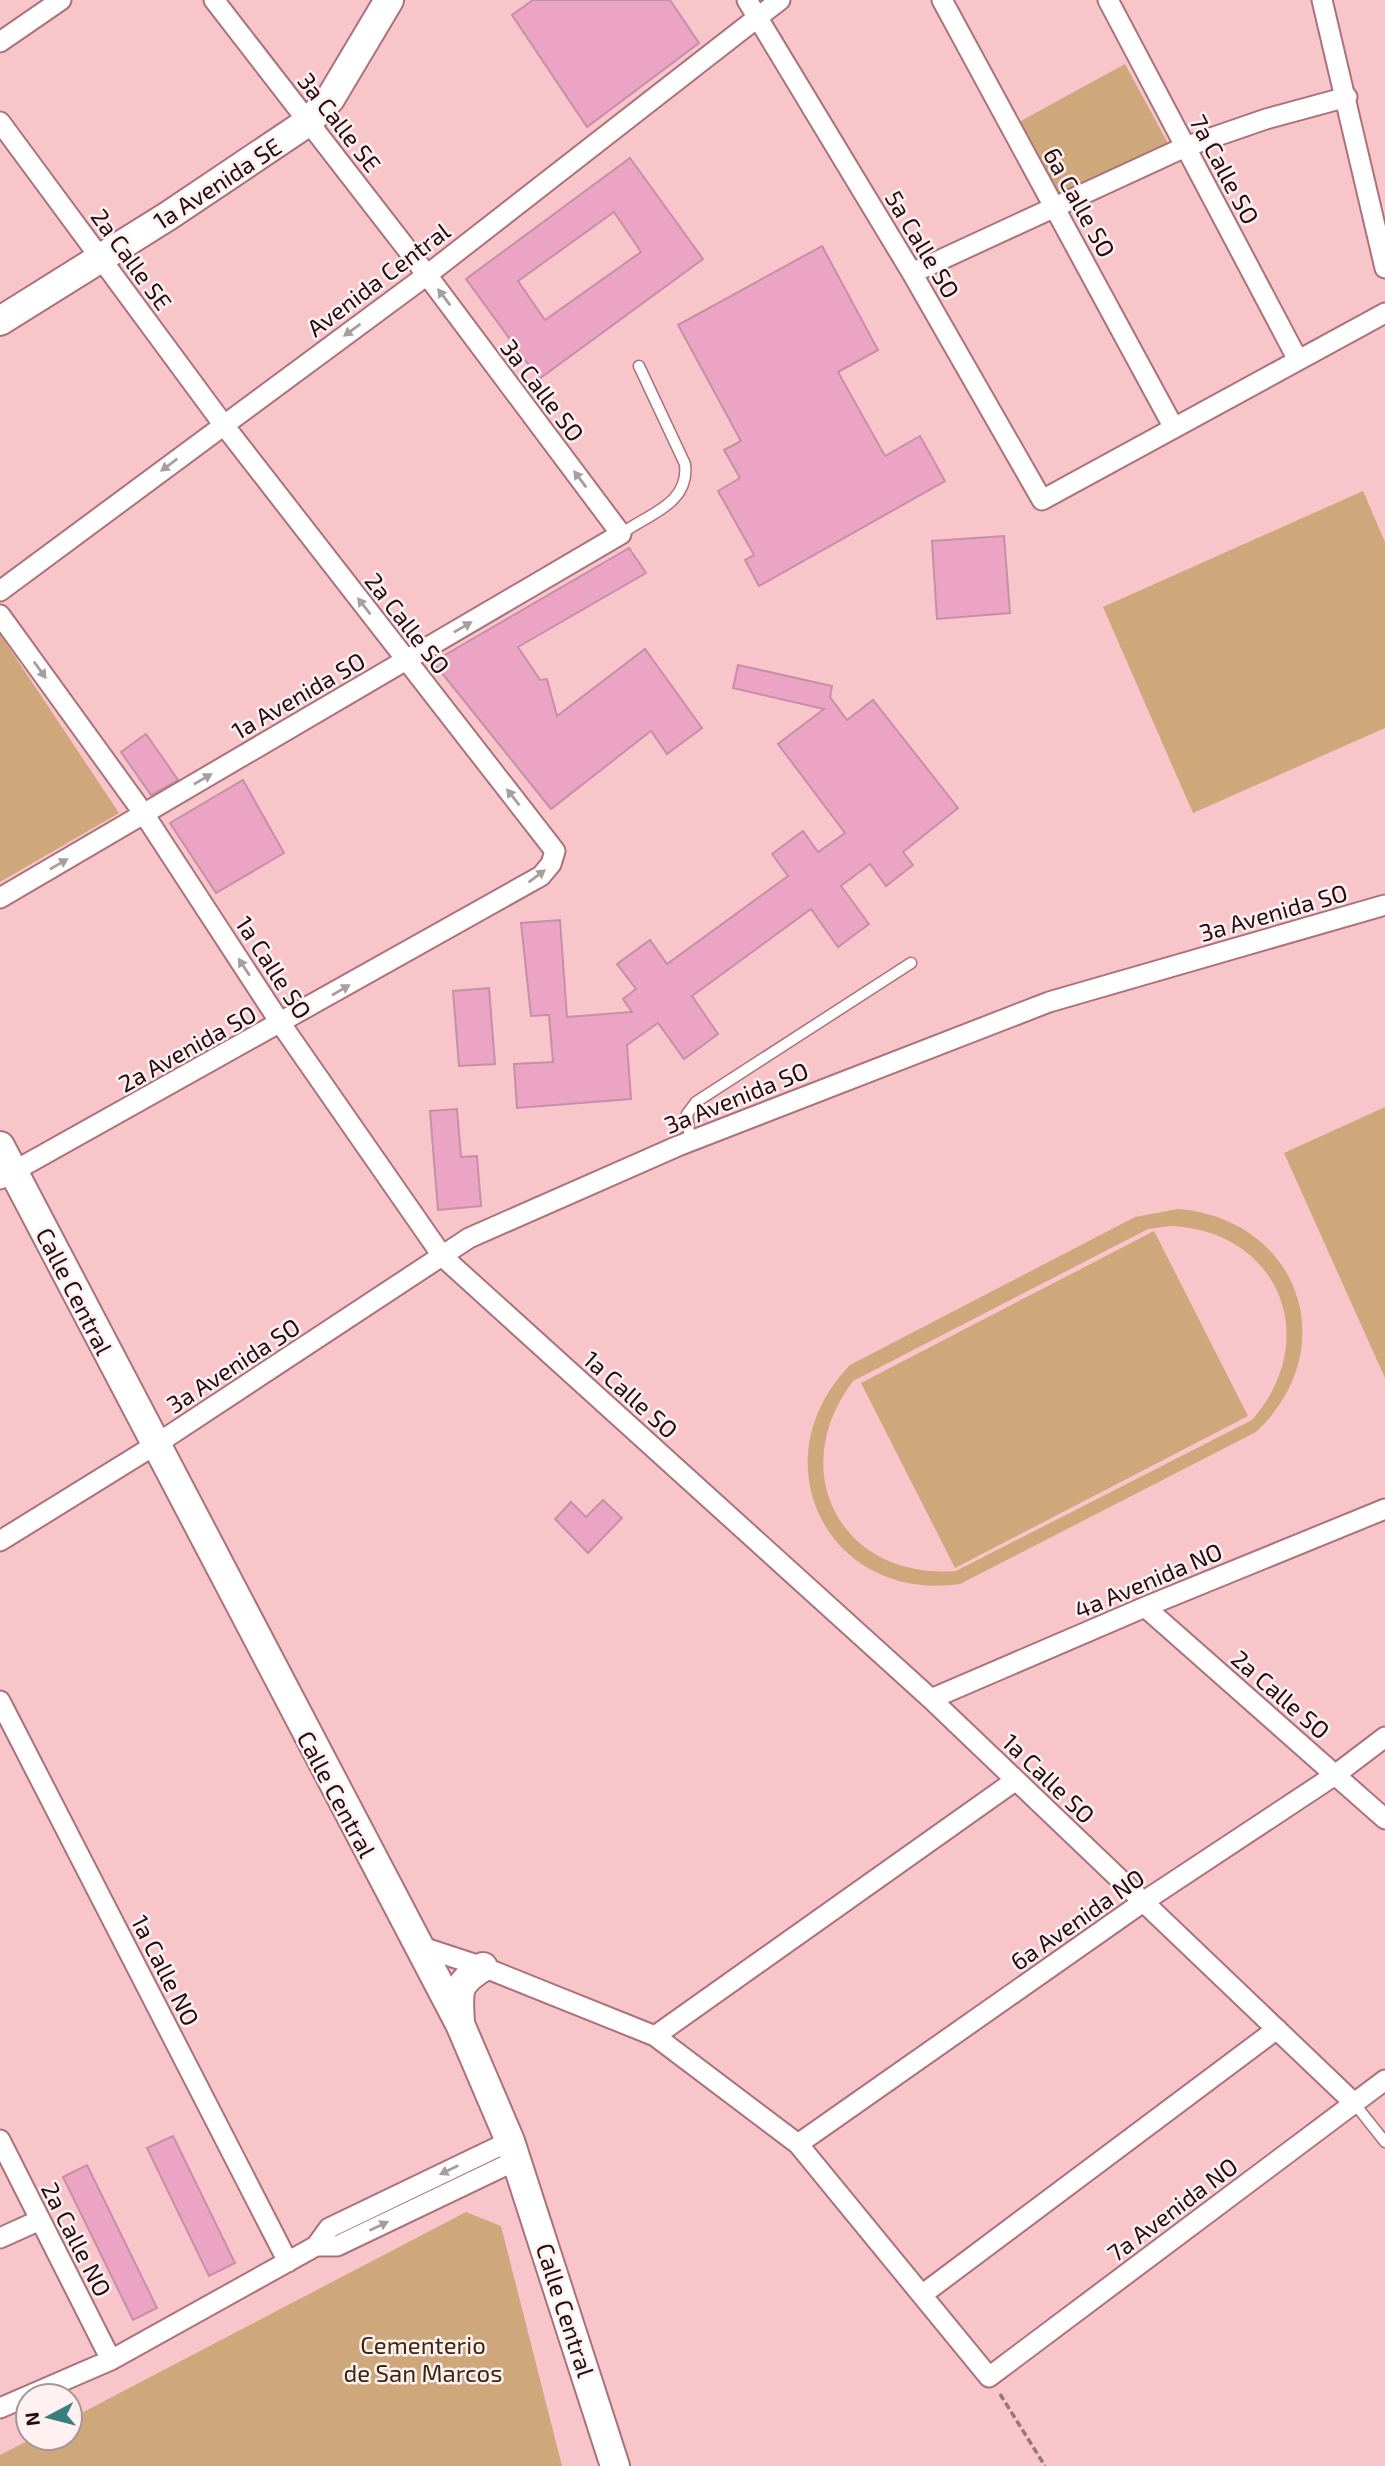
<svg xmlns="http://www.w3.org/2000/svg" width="1385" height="2466" font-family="'Exo 2',sans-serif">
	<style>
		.green { fill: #cea77a; fill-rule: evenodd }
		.building { fill: #eba4c4; stroke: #c68fa7; stroke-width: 2; fill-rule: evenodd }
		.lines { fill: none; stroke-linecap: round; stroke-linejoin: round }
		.service-casing { stroke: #ab7279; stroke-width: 13 }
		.minor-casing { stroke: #ab7279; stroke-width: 23 }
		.secondary-casing { stroke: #ab7279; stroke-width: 32 }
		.path { stroke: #9b757a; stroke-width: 3.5; stroke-dasharray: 7 3.5; stroke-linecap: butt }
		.service { stroke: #fff; stroke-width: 10 }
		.minor { stroke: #fff; stroke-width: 19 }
		.secondary { stroke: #fff; stroke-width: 28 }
		.oneway { fill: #a79ea0 }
		.labels { text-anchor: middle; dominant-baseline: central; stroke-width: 5; stroke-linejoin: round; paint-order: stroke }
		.street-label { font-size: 24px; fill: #230d11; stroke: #fff1f2 }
		.park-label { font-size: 24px; fill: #3b270e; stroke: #fff1f2 }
	</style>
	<rect width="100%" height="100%" fill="#f8c5cb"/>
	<path class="green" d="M 1125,64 L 1170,147 L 1061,201 L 1019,122 Z
		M 1363,491 L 1385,542 L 1385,728 L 1193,813 L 1103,607 Z
		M 0,634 L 119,813 L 0,882 Z
		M 1385,1107 L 1385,1378 L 1284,1153 Z
		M 1178,1209 C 1299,1219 1345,1348 1256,1432 L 960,1584 C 828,1603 757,1461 850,1365 L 1135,1217 ZM 1171,1226 C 1279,1231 1323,1339 1252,1420 L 956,1571 C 842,1580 784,1472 853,1381 L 1148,1229 Z
		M 1154,1231 L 1248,1416 L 955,1568 L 861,1383 Z
		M 466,2212 L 501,2226 L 562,2466 L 0,2466 L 0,2455 L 33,2438 L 70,2438 L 70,2419 Z"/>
	<path class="building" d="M 533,0 L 670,0 L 699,43 L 587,127 L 512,15 Z
		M 630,158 L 703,259 L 539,379 L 466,279 ZM 614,212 L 641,252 L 545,320 L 518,281 Z
		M 822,246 L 878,350 L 838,372 L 885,456 L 920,436 L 945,481 L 759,586 L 745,560 L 754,555 L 718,491 L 740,478 L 724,450 L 741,441 L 678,325 Z
		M 1004,536 L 1010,613 L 937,619 L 932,541 Z
		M 629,548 L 646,573 L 518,647 L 540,680 L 547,679 L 557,716 L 645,649 L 702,728 L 667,754 L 651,731 L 551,809 L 433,662 Z
		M 738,665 L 832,686 L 830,697 L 847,720 L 873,700 L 958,808 L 903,852 L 913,865 L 886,886 L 870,864 L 841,886 L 869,924 L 838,947 L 811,909 L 692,996 L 718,1034 L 684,1059 L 658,1023 L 627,1045 L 631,1099 L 517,1108 L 514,1064 L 553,1062 L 549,1015 L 531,1016 L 521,923 L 560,920 L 567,1017 L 632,1012 L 623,999 L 636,989 L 617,964 L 650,940 L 667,964 L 788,876 L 772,854 L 803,831 L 818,852 L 845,833 L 778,744 L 824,709 L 733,688 Z
		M 146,734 L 178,780 L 151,795 L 121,752 Z
		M 243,780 L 284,853 L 216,893 L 170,823 Z
		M 489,988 L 495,1064 L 459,1066 L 453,991 Z
		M 457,1109 L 461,1157 L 477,1156 L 481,1206 L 438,1210 L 430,1111 Z
		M 603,1500 L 622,1518 L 588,1553 L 555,1519 L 571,1502 L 586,1517 Z
		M 173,2136 L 235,2263 L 209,2276 L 147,2148 Z
		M 87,2165 L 157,2308 L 133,2320 L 63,2177 Z"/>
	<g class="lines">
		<g class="service-casing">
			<path id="service" d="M 621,534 C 648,514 690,504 685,464 L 639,366
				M 690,1141 L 687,1114 L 696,1102 L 911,963
				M 1354,2103 L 1385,2142"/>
		</g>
		<g class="minor-casing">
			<path id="minor" d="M 747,0 L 912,273 L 1042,500 L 1385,313
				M 942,0 L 1174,428
				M 1108,0 L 1298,360
				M 1322,0 L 1385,268
				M 0,42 L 61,0
				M 0,122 L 223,424 L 555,851 L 551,864 L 541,876 L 0,1179
				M 912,273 L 1185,147 L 1266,119 L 1347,97
				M 0,591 L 427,275 L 780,0
				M 0,615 L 144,814 L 281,1024 L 443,1257 L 931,1699 L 1354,2103
				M 0,898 L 621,534 L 427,275 L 214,0
				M 0,1541 L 155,1445 L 469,1238 L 678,1146 L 1049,1002 L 1385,905
				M 1145,1607 L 1385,1819
				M 931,1699 L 1145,1607 L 1385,1509
				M 0,1701 L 288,2262
				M 416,1945 L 483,1967 L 655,2036 L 798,2144 L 989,2377 L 1385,2080
				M 655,2036 L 1016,1780
				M 0,2140 L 111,2360
				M 798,2144 L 1143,1902 L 1335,1775 L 1385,1737
				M 0,2238 L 40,2220
				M 316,2246 L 337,2246 L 517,2160
				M 923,2294 L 1277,2029
				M 0,2408 L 111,2360 L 316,2246 L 329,2228 L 510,2141"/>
		</g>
		<g class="secondary-casing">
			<path id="secondary" d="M 0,321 L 168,216 L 308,122 L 330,99 L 389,0
				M 0,1146 L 460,2024 L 510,2141 L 615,2466
				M 460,2024 C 459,1992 454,1985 483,1967"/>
		</g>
		<path class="path" d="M 1000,2394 L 1045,2466"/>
		<use href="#service" class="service"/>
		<use href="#minor" class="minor"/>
		<use href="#secondary" class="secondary"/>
	</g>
	<defs><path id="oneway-solid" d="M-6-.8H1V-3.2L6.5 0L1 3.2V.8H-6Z" transform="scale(1.75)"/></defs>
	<g class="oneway">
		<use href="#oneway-solid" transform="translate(444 297) rotate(-127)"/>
		<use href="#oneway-solid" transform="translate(352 330) rotate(144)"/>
		<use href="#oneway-solid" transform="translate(169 465) rotate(143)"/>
		<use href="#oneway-solid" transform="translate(580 479) rotate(-127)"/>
		<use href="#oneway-solid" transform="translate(364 606) rotate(-128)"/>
		<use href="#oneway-solid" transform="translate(463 627) rotate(-30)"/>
		<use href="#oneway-solid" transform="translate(40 670) rotate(54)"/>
		<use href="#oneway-solid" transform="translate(203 779) rotate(-30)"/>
		<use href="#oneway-solid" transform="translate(513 797) rotate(-128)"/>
		<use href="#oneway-solid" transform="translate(59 864) rotate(-30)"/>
		<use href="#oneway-solid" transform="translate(537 876) rotate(-37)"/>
		<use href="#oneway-solid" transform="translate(244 967) rotate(-123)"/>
		<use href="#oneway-solid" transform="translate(341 990) rotate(-30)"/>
		<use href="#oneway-solid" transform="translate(449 2170) rotate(154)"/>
		<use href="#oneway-solid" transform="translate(379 2226) rotate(-26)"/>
	</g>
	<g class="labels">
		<g class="street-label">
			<text transform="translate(340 122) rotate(52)">3a Calle SE</text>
			<text transform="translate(1225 169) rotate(62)">7a Calle SO</text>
			<text transform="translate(217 183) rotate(-33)">1a Avenida SE</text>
			<text transform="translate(1080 202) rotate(61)">6a Calle SO</text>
			<text transform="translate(923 244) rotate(59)">5a Calle SO</text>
			<text transform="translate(132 259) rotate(54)">2a Calle SE</text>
			<text transform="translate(378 279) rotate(-37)">Avenida Central</text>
			<text transform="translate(543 390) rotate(53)">3a Calle SO</text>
			<text transform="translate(408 623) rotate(52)">2a Calle SO</text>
			<text transform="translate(298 695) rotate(-30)">1a Avenida SO</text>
			<text transform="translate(1273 912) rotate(-16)">3a Avenida SO</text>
			<text transform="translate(274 967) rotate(57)">1a Calle SO</text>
			<text transform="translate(187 1048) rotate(-29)">2a Avenida SO</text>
			<text transform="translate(736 1097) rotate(-22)">3a Avenida SO</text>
			<text transform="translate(75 1291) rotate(63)">Calle Central</text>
			<text transform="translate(233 1365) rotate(-33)">3a Avenida SO</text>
			<text transform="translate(631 1394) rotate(42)">1a Calle SO</text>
			<text transform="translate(1148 1580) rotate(-23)">4a Avenida NO</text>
			<text transform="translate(1281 1694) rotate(41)">2a Calle SO</text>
			<text transform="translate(1049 1778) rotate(44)">1a Calle SO</text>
			<text transform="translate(337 1794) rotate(62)">Calle Central</text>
			<text transform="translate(1077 1919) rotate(-35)">6a Avenida NO</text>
			<text transform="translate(166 1970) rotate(63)">1a Calle NO</text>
			<text transform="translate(1172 2209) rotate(-37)">7a Avenida NO</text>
			<text transform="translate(77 2239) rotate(63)">2a Calle NO</text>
			<text transform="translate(566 2310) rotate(72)">Calle Central</text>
		</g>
		<g class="park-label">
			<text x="423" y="2344">Cementerio<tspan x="423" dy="28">de San Marcos</tspan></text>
		</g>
	</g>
	<g transform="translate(49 2417) rotate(263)"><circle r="33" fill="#fff1f2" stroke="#a79698" stroke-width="2"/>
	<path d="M0-5L12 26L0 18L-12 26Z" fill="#38807c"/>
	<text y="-10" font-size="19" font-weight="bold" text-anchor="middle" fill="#230d11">N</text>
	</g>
</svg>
